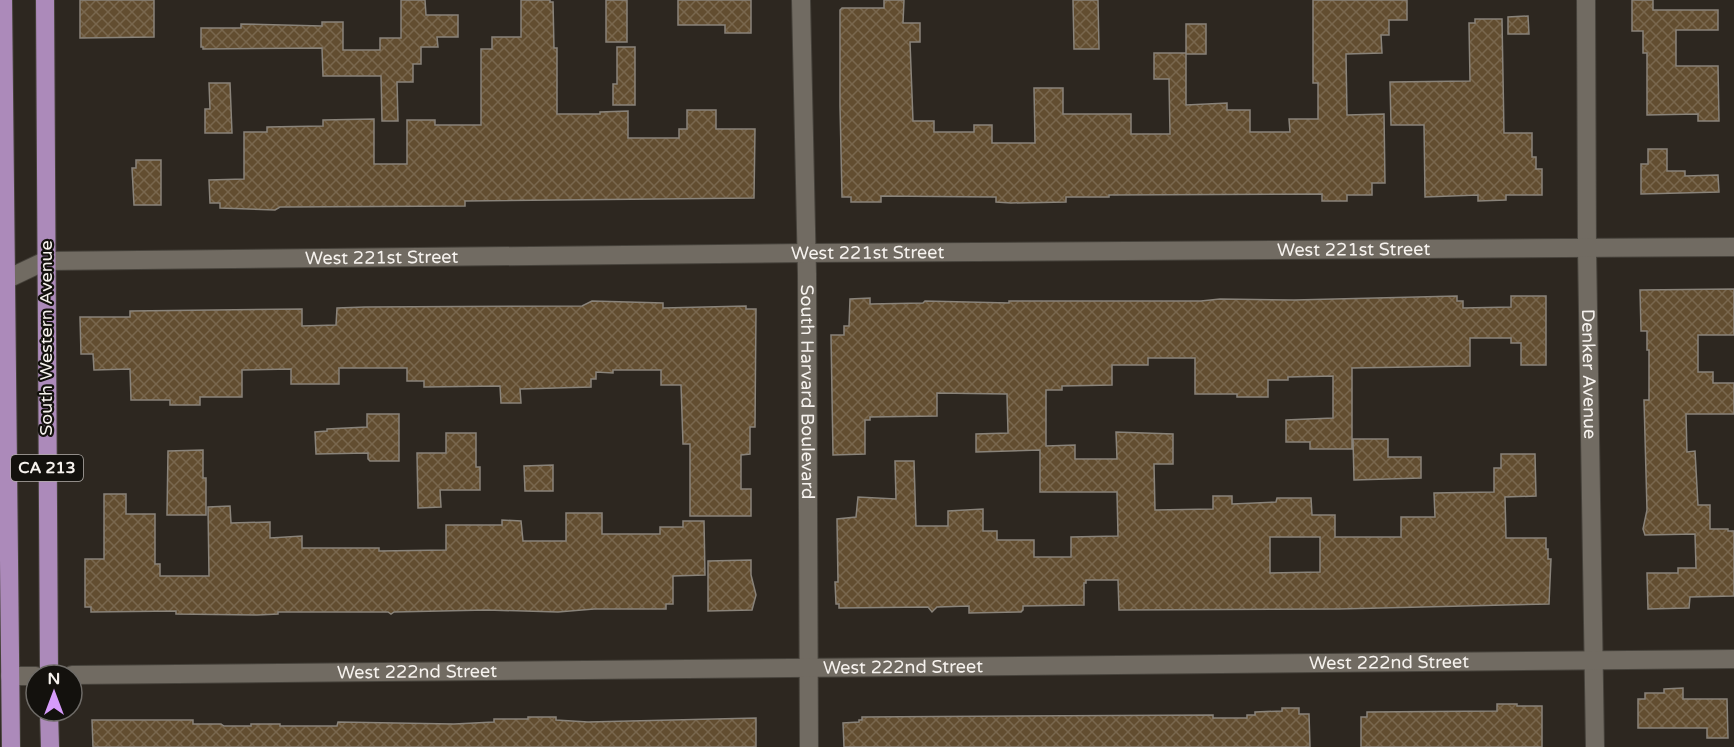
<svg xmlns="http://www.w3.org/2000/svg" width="1734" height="747" font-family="'Varela Round',sans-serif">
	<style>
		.building { fill: url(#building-cross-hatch); stroke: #89837a; stroke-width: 1.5; fill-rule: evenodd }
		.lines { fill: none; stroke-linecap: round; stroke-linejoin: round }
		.street-casing { stroke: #46423b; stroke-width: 20 }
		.primary-casing { stroke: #46423b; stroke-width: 20 }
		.street { stroke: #716b62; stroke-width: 18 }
		.primary { stroke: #ac8aba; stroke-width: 18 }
		.labels { text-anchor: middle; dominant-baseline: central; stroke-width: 4.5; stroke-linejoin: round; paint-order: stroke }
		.shield { fill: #13110d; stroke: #b2aeaa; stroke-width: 1.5 }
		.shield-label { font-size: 16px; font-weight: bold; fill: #f6f2ee }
		.street-label { font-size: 18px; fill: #f6f2ee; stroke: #13110d }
	</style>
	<defs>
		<pattern id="building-cross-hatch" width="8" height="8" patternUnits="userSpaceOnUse" patternTransform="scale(1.5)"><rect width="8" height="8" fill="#624d30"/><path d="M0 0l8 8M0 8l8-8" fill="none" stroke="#79674e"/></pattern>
	</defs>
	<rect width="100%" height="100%" fill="#2d2720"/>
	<path class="building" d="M 80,0 L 154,0 L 154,37 L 80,38 Z
		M 401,0 L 425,0 L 426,15 L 458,15 L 458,37 L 437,37 L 438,47 L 421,47 L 421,64 L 413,64 L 413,82 L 397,82 L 398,121 L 382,121 L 381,76 L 323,76 L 322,48 L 203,49 L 203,47 L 201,47 L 201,28 L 241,28 L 241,24 L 322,26 L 322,22 L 343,22 L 343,50 L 380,50 L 380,38 L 401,38 Z
		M 521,0 L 550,0 L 550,2 L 553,2 L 554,48 L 557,48 L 557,114 L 600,114 L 600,112 L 628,111 L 628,138 L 679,138 L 679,129 L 687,129 L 687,110 L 716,110 L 716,129 L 755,129 L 754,198 L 465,201 L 465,206 L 280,207 L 275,210 L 220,208 L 220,203 L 210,203 L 209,180 L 244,179 L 244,132 L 267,132 L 267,127 L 323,126 L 323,120 L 374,119 L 374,164 L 407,164 L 407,120 L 435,120 L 435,125 L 481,125 L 481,49 L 492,49 L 492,37 L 521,37 Z
		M 606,0 L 627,0 L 627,42 L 606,42 Z
		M 678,0 L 751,0 L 751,33 L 725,33 L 725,25 L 678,25 Z
		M 884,0 L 904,0 L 903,23 L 920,23 L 920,42 L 910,42 L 913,121 L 934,121 L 934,132 L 974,132 L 974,125 L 992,125 L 992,143 L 1035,143 L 1034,88 L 1063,88 L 1063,114 L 1131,114 L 1131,134 L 1170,134 L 1169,79 L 1154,79 L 1154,53 L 1186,53 L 1186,105 L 1227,103 L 1227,110 L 1250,110 L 1250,132 L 1290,132 L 1289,119 L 1318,119 L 1318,83 L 1313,83 L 1313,0 L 1407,0 L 1407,20 L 1389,20 L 1389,35 L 1381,35 L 1382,53 L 1346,54 L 1347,115 L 1384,114 L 1385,183 L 1372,183 L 1372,195 L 1347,195 L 1347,201 L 1322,201 L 1322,194 L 1109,195 L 1109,197 L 1066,197 L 1066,202 L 1011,203 L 996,202 L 996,197 L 881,196 L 881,202 L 851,202 L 851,197 L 842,197 L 840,106 L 840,10 L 842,8 L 884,8 Z
		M 1073,0 L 1098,0 L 1099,49 L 1074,49 Z
		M 1632,0 L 1653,0 L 1653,10 L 1718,10 L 1718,30 L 1676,30 L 1676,66 L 1718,66 L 1719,121 L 1698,121 L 1698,114 L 1647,115 L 1647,53 L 1643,53 L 1643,31 L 1632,31 Z
		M 1528,16 L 1529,34 L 1508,34 L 1508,17 Z
		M 1475,19 L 1502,19 L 1504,133 L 1532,133 L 1532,157 L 1536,157 L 1536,169 L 1542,169 L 1542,195 L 1506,195 L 1506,200 L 1478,201 L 1478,195 L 1425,197 L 1424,125 L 1391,125 L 1390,82 L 1470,81 L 1469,23 L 1475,23 Z
		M 1186,24 L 1206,24 L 1206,54 L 1186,54 Z
		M 617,47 L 635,47 L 635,105 L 613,105 L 613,84 L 617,84 Z
		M 209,83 L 230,83 L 232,133 L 205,133 L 205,109 L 210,109 Z
		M 1648,149 L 1667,149 L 1667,171 L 1685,171 L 1685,176 L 1718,175 L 1719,192 L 1641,194 L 1641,164 L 1648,164 Z
		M 136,160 L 161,160 L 161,205 L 134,205 L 132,168 L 136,168 Z
		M 1734,289 L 1734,335 L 1698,335 L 1698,372 L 1713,372 L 1713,383 L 1734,383 L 1734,414 L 1686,414 L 1687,452 L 1695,451 L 1698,505 L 1710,505 L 1710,529 L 1728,529 L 1728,531 L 1734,531 L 1734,596 L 1690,597 L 1689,608 L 1648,609 L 1647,573 L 1678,573 L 1678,568 L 1696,568 L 1695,534 L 1645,535 L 1643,529 L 1647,510 L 1644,400 L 1649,400 L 1649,350 L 1647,350 L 1647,331 L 1641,331 L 1640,290 Z
		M 1457,296 L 1457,301 L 1463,301 L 1463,308 L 1511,307 L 1511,296 L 1546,296 L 1546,365 L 1521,365 L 1521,343 L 1511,343 L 1511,338 L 1470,338 L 1470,366 L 1352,368 L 1352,449 L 1310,449 L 1310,442 L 1286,442 L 1286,420 L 1333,418 L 1333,376 L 1288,377 L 1288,380 L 1268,380 L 1268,397 L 1237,397 L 1237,394 L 1195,394 L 1195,358 L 1148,358 L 1148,365 L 1112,365 L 1112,385 L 1062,386 L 1062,390 L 1046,390 L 1046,446 L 1075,445 L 1075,459 L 1117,459 L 1116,432 L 1173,434 L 1173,464 L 1154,464 L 1155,510 L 1213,509 L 1213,496 L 1232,496 L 1232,504 L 1276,502 L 1277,498 L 1311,498 L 1312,515 L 1335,515 L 1335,537 L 1401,537 L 1401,517 L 1435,517 L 1434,493 L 1494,492 L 1494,468 L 1501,468 L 1501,454 L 1535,454 L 1536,496 L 1505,497 L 1506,538 L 1546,538 L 1546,549 L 1548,549 L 1548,559 L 1551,559 L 1549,604 L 1339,609 L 1119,610 L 1118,580 L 1086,580 L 1086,583 L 1084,583 L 1084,605 L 1023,606 L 1023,610 L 1021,612 L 969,613 L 969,606 L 937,607 L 932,612 L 928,607 L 839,608 L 839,604 L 836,604 L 835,582 L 838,582 L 837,519 L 856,517 L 858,497 L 896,499 L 895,461 L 914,461 L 916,526 L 948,526 L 948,511 L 983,509 L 983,531 L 997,531 L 997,540 L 1034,540 L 1034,557 L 1071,557 L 1071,537 L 1118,536 L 1117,492 L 1040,492 L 1040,450 L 976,452 L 976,434 L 1008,433 L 1007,394 L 937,393 L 937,416 L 870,417 L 870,420 L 865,420 L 865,454 L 833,455 L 831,335 L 844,335 L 844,326 L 849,326 L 850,299 L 870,298 L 870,304 L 923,303 L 925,301 L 1009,303 L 1009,301 L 1201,301 L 1220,299 L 1294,300 ZM 1270,537 L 1320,537 L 1320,572 L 1270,573 Z
		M 592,301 L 663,303 L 663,308 L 746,306 L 746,309 L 756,309 L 755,427 L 750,427 L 750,454 L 741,455 L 741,489 L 751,489 L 751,516 L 690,516 L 690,444 L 683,444 L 681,385 L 661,385 L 661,370 L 613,370 L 613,373 L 596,372 L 596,379 L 591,379 L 591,387 L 520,389 L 521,403 L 501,403 L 500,386 L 424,387 L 424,381 L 407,381 L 407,368 L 339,368 L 339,384 L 291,384 L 291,369 L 242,370 L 242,397 L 200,397 L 200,405 L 170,405 L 170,400 L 131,400 L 130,369 L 94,370 L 93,354 L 81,354 L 80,317 L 130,317 L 130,311 L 302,309 L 302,326 L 336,325 L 337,308 L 365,307 L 582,306 Z
		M 367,414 L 399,414 L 399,461 L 370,461 L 368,459 L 368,453 L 316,454 L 315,432 L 327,431 L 327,429 L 367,427 Z
		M 446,433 L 476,433 L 476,467 L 480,467 L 480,490 L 440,490 L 441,507 L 418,508 L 417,453 L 446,453 Z
		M 1353,439 L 1388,439 L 1388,457 L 1421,457 L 1421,478 L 1354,480 Z
		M 203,450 L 203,478 L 206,478 L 206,515 L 167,515 L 168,451 Z
		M 553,465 L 553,491 L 525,491 L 524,466 Z
		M 104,494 L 126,494 L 126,514 L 155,514 L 155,564 L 160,564 L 160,576 L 209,576 L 208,507 L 230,506 L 231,523 L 270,522 L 270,538 L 302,536 L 302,548 L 379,548 L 379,551 L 446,550 L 446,525 L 502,525 L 502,520 L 521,521 L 523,541 L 566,541 L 566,513 L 602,513 L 602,534 L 660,534 L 660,527 L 683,527 L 683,521 L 704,521 L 705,575 L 673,576 L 673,604 L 666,604 L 666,609 L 594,609 L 558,612 L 487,610 L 394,612 L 391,614 L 388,612 L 278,612 L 278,614 L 257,615 L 176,614 L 176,611 L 91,612 L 91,607 L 85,607 L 85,559 L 104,559 Z
		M 751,560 L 751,575 L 756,595 L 752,610 L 708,611 L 708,561 Z
		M 1683,688 L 1683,699 L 1727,699 L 1728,738 L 1707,738 L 1707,728 L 1638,728 L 1638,699 L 1645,699 L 1645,693 L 1664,693 L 1664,689 Z
		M 1497,704 L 1517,704 L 1517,706 L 1542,706 L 1542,747 L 1361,747 L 1361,717 L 1367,717 L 1367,712 L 1497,711 Z
		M 1282,708 L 1299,708 L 1299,714 L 1309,714 L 1310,747 L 844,747 L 843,723 L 859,722 L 859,720 L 862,720 L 862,717 L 1213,715 L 1213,718 L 1247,718 L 1247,715 L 1255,715 L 1255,712 L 1282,711 Z
		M 528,717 L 556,717 L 556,720 L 588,722 L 756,718 L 756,747 L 93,747 L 92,720 L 193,720 L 193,724 L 221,724 L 224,726 L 251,726 L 251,724 L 280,724 L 280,726 L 337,726 L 338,722 L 454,724 L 494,722 L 494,719 L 528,719 Z"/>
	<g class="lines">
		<g class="street-casing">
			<g id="street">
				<path id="s1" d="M 801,0 L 807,274 L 809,747"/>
				<path id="s2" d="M 1586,0 L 1587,249 L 1595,747"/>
				<path id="s3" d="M 5,280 L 45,261 L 806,253 L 1734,247"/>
				<path id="s4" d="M 72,675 L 1734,659"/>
				<path d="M 10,676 L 36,676"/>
			</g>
		</g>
		<g class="primary-casing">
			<path id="primary" d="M 3,0 L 11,747
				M 45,0 L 49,675
				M 49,711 L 50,747"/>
		</g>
		<use href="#street" class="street"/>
		<use href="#primary" class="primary"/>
	</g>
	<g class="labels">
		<rect class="shield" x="11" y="455" width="72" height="26" rx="4.5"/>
		<g class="shield-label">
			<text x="47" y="468">CA 213</text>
		</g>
		<g class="street-label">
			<text stroke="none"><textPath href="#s3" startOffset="1353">West 221st Street</textPath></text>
			<text stroke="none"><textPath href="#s3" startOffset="867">West 221st Street</textPath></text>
			<text stroke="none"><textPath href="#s3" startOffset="381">West 221st Street</textPath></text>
			<text transform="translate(46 338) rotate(-90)">South Western Avenue</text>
			<text stroke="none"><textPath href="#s2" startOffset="374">Denker Avenue</textPath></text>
			<text stroke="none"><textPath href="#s1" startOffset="392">South Harvard Boulevard</textPath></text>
			<text stroke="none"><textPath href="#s4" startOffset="1317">West 222nd Street</textPath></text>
			<text stroke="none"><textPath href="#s4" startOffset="831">West 222nd Street</textPath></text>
			<text stroke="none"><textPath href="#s4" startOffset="345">West 222nd Street</textPath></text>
		</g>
	</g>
	<g transform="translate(54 693)"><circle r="28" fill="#13110d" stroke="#6e6b67" stroke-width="1.5"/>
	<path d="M0-4.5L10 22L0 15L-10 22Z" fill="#d69bfa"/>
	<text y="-9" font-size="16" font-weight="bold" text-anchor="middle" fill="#f6f2ee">N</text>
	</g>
</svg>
